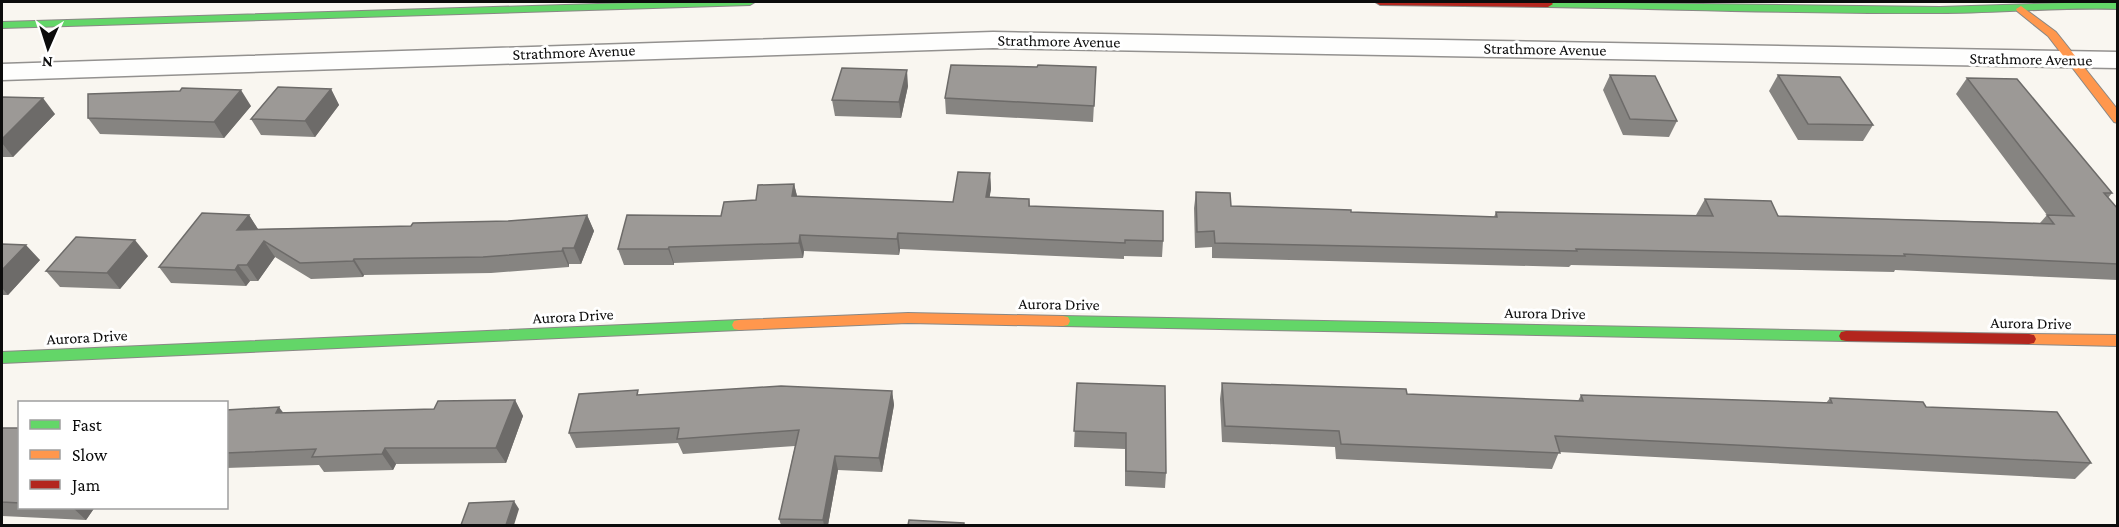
<svg xmlns="http://www.w3.org/2000/svg" width="2119" height="527" font-family="'Crimson Pro',serif">
	<style>
		.lines { fill: none; stroke-linecap: round; stroke-linejoin: round }
		.street-casing { stroke: #93918f; stroke-width: 3 }
		.fast-casing { stroke: #898885; stroke-width: 2 }
		.slow-casing { stroke: #898885; stroke-width: 2 }
		.jam-casing { stroke: #898885; stroke-width: 2 }
		.street { fill: #fefefd; fill-rule: evenodd }
		.fast { fill: #63d668; fill-rule: evenodd }
		.slow { fill: #ff974d; fill-rule: evenodd }
		.jam { fill: #b3261e; fill-rule: evenodd }
		.wall { fill: #868481 }
		.shaded-wall { fill: #6d6b69 }
		.building { fill: #9c9996; stroke: #6d6b69; stroke-width: 1.5 }
		.labels { text-anchor: middle; dominant-baseline: central; stroke-width: 6; stroke-linejoin: round; paint-order: stroke }
		.street-label { font-size: 16px; fill: #0c0c0c; stroke: #fff }
	</style>
	<rect width="100%" height="100%" fill="#f9f6f0"/>
	<g class="lines">
		<g class="street-casing">
			<path id="street" d="M 993,32 L 2118,52 L 2118,68 L 993,48 L 2,80 L 2,64 Z"/>
		</g>
		<g class="fast-casing">
			<path id="fast" d="M 662,2 L 755,2 L 750,5 L 2,28 L 2,22 Z
				M 1545,2 L 1940,7 L 2096,2 L 2118,3 L 2118,9 C 2058,7 1999,13 1940,13 C 1809,14 1679,9 1548,7 L 1543,4 Z
				M 1063,316 L 1846,331 L 1851,332 L 1853,336 L 1851,340 L 1846,341 L 1063,326 L 1058,325 L 1056,321 L 1058,317 Z
				M 739,320 L 744,321 L 746,325 L 744,329 L 739,330 L 2,363 L 2,352 Z"/>
		</g>
		<g class="slow-casing">
			<path id="slow" d="M 2021,6 L 2056,32 L 2118,110 L 2118,123 L 2114,122 L 2048,36 L 2017,11 L 2016,9 Z
				M 908,313 L 1063,316 L 1068,317 L 1070,321 L 1068,325 L 1063,326 L 908,323 L 739,330 L 734,329 L 732,325 L 734,321 L 739,320 Z
				M 2029,334 L 2118,335 L 2118,346 L 2029,344 L 2024,343 L 2022,339 L 2024,335 Z"/>
		</g>
		<g class="jam-casing">
			<path id="jam" d="M 1375,2 L 1551,2 L 1553,4 L 1548,7 L 1380,5 Z
				M 1846,331 L 2029,334 L 2034,335 L 2036,339 L 2034,343 L 2029,344 L 1846,341 L 1841,340 L 1839,336 L 1841,332 Z"/>
		</g>
		<use href="#street" class="street"/>
		<use href="#fast" class="fast"/>
		<use href="#slow" class="slow"/>
		<use href="#jam" class="jam"/>
	</g>
	<path class="wall" d="M 1037,67 L 1096,67 L 1093,122 L 946,114 L 945,98 Z
		M 1610,75 L 1677,121 L 1669,137 L 1623,135 L 1603,90 Z
		M 1778,75 L 1873,125 L 1863,141 L 1798,140 L 1769,91 Z
		M 1967,78 L 2112,193 L 2108,198 L 2118,209 L 2118,280 L 1895,270 L 1894,272 L 1571,265 L 1569,267 L 1212,258 L 1212,247 L 1195,248 L 1194,208 L 1196,192 L 1231,206 L 1351,212 L 1494,217 L 1496,212 L 1697,216 L 1696,215 L 1705,199 L 1778,216 L 2040,223 L 2047,215 L 1956,94 Z
		M 908,86 L 901,118 L 835,116 L 832,100 Z
		M 331,89 L 339,105 L 315,137 L 261,135 L 251,119 Z
		M 2,98 L 55,114 L 13,157 L 2,157 Z
		M 251,106 L 224,138 L 100,134 L 88,118 Z
		M 990,173 L 991,189 L 989,198 L 1029,199 L 1030,206 L 1163,241 L 1162,257 L 1124,256 L 1124,259 L 900,249 L 899,255 L 804,251 L 803,258 L 674,263 L 674,265 L 624,265 L 618,249 L 721,216 L 794,184 L 797,196 L 953,202 Z
		M 249,215 L 258,229 L 411,226 L 508,221 L 587,215 L 594,231 L 581,264 L 569,264 L 569,267 L 491,273 L 364,275 L 363,277 L 311,279 L 275,257 L 258,281 L 250,281 L 246,286 L 171,283 L 159,267 Z
		M 2,244 L 40,260 L 8,295 L 2,295 Z
		M 148,256 L 120,289 L 60,287 L 46,271 Z
		M 1077,383 L 1166,473 L 1165,488 L 1125,486 L 1125,449 L 1074,447 Z
		M 1222,383 L 1407,394 L 1578,401 L 1581,395 L 1826,403 L 1830,398 L 1926,407 L 2091,463 L 2075,479 L 1559,452 L 1552,469 L 1336,459 L 1335,447 L 1222,442 L 1220,399 Z
		M 892,391 L 894,405 L 882,472 L 838,470 L 828,525 L 781,525 L 779,519 L 795,446 L 683,454 L 678,443 L 576,448 L 569,433 L 640,395 Z
		M 515,400 L 523,416 L 506,463 L 396,464 L 393,470 L 324,472 L 319,465 L 226,468 L 226,410 L 284,413 L 434,409 Z
		M 2,428 L 20,428 L 20,507 L 95,507 L 86,520 L 2,516 Z"/>
	<path class="shaded-wall" d="M 907,70 L 908,86 L 901,118 L 899,102 Z
		M 331,89 L 339,105 L 315,137 L 305,121 Z
		M 241,90 L 251,106 L 224,138 L 214,122 Z
		M 43,98 L 55,114 L 13,157 L 2,143 L 2,139 Z
		M 990,173 L 991,189 L 987,213 L 986,197 Z
		M 794,184 L 798,200 L 792,196 Z
		M 249,215 L 259,231 L 237,230 Z
		M 587,215 L 594,231 L 581,264 L 574,248 Z
		M 898,233 L 900,249 L 899,255 L 897,239 Z
		M 800,235 L 804,251 L 803,258 L 799,243 Z
		M 135,240 L 148,256 L 120,289 L 107,273 Z
		M 264,241 L 275,257 L 258,281 L 247,265 Z
		M 26,245 L 40,260 L 8,295 L 2,288 L 2,270 Z
		M 669,247 L 674,263 L 674,265 L 668,249 Z
		M 563,248 L 569,264 L 569,267 L 562,251 Z
		M 354,259 L 364,275 L 363,277 L 353,261 Z
		M 238,265 L 250,281 L 246,286 L 235,270 Z
		M 892,391 L 894,405 L 882,472 L 879,458 Z
		M 515,400 L 523,416 L 506,463 L 496,448 Z
		M 279,407 L 291,423 L 276,413 Z
		M 385,448 L 396,464 L 393,470 L 382,454 Z
		M 835,456 L 838,470 L 828,525 L 824,525 L 823,520 Z
		M 514,501 L 519,509 L 514,525 L 506,525 Z
		M 72,507 L 95,507 L 86,520 Z"/>
	<path class="building" d="M 951,65 L 1037,67 L 1038,65 L 1096,67 L 1094,106 L 945,98 Z
		M 842,68 L 907,70 L 899,102 L 832,100 Z
		M 1610,75 L 1655,76 L 1677,121 L 1630,119 Z
		M 1778,75 L 1840,77 L 1873,125 L 1808,124 Z
		M 1967,78 L 2017,79 L 2112,193 L 2104,193 L 2118,209 L 2118,264 L 1904,254 L 1905,256 L 1576,249 L 1577,251 L 1215,243 L 1214,231 L 1197,232 L 1196,192 L 1230,193 L 1231,206 L 1351,210 L 1351,212 L 1497,217 L 1496,212 L 1713,216 L 1705,199 L 1771,201 L 1778,216 L 2054,224 L 2047,215 L 2074,216 Z
		M 278,87 L 331,89 L 305,121 L 251,119 Z
		M 182,88 L 241,90 L 214,122 L 88,118 L 88,94 L 180,91 Z
		M 2,97 L 43,98 L 2,139 Z
		M 958,172 L 990,173 L 986,197 L 1029,199 L 1029,206 L 1163,211 L 1163,241 L 1125,240 L 1125,243 L 898,233 L 897,239 L 800,235 L 799,243 L 669,247 L 668,249 L 618,249 L 627,215 L 721,216 L 724,202 L 756,200 L 758,185 L 794,184 L 792,196 L 953,202 Z
		M 202,213 L 249,215 L 237,230 L 411,226 L 413,223 L 508,221 L 587,215 L 574,248 L 563,248 L 562,251 L 483,257 L 354,259 L 353,261 L 300,263 L 264,241 L 247,265 L 238,265 L 235,270 L 159,267 Z
		M 76,237 L 135,240 L 107,273 L 46,271 Z
		M 2,244 L 26,245 L 2,270 Z
		M 1077,383 L 1165,386 L 1166,473 L 1126,471 L 1126,433 L 1074,431 Z
		M 1222,383 L 1406,389 L 1407,394 L 1583,401 L 1581,395 L 1832,403 L 1830,398 L 1923,402 L 1926,407 L 2057,412 L 2091,463 L 1555,436 L 1560,453 L 1341,444 L 1339,431 L 1225,426 Z
		M 781,386 L 892,391 L 879,458 L 835,456 L 823,520 L 779,519 L 799,430 L 677,439 L 679,428 L 569,433 L 579,394 L 638,390 L 637,395 Z
		M 515,400 L 496,448 L 385,448 L 382,454 L 312,457 L 316,449 L 226,453 L 226,410 L 279,407 L 276,413 L 434,409 L 438,401 Z
		M 2,428 L 20,428 L 20,503 L 2,502 Z
		M 514,501 L 506,525 L 461,525 L 469,503 Z
		M 909,520 L 964,523 L 964,525 L 908,525 Z"/>
	<g class="labels">
		<g class="street-label">
			<text transform="translate(1059 41) rotate(1)">Strathmore Avenue</text>
			<text transform="translate(1545 49) rotate(1)">Strathmore Avenue</text>
			<text transform="translate(574 52) rotate(-2)">Strathmore Avenue</text>
			<text transform="translate(2031 59) rotate(1)">Strathmore Avenue</text>
			<text transform="translate(1059 304) rotate(1)">Aurora Drive</text>
			<text transform="translate(1545 313) rotate(1)">Aurora Drive</text>
			<text transform="translate(573 316) rotate(-3)">Aurora Drive</text>
			<text transform="translate(2031 323) rotate(1)">Aurora Drive</text>
			<text transform="translate(87 337) rotate(-3)">Aurora Drive</text>
		</g>
	</g>
	<rect width="2119" height="527" fill="none" stroke="#0c0c0c" stroke-width="6"/>
	<rect x="18" y="401" width="210" height="108" fill="#ffffff" stroke="#9e9e9e" stroke-width="1.5"/>
	<rect x="30" y="420" width="30" height="9" fill="#63d668" stroke="#9e9e9e" stroke-width="1.5"/>
	<text x="72" y="431" font-size="18" fill="#0c0c0c">Fast</text>
	<rect x="30" y="450" width="30" height="9" fill="#ff974d" stroke="#9e9e9e" stroke-width="1.5"/>
	<text x="72" y="461" font-size="18" fill="#0c0c0c">Slow</text>
	<rect x="30" y="480" width="30" height="9" fill="#b3261e" stroke="#9e9e9e" stroke-width="1.5"/>
	<text x="72" y="491" font-size="18" fill="#0c0c0c">Jam</text>
	<g transform="translate(48 48) rotate(183)" stroke="#ffffff" stroke-width="4.5" paint-order="stroke">
	<path d="M0-4.5L10 22L0 15L-10 22Z" fill="#0c0c0c"/>
	<text y="-9" font-size="16" font-weight="bold" text-anchor="middle" fill="#0c0c0c">N</text>
	</g>
</svg>
